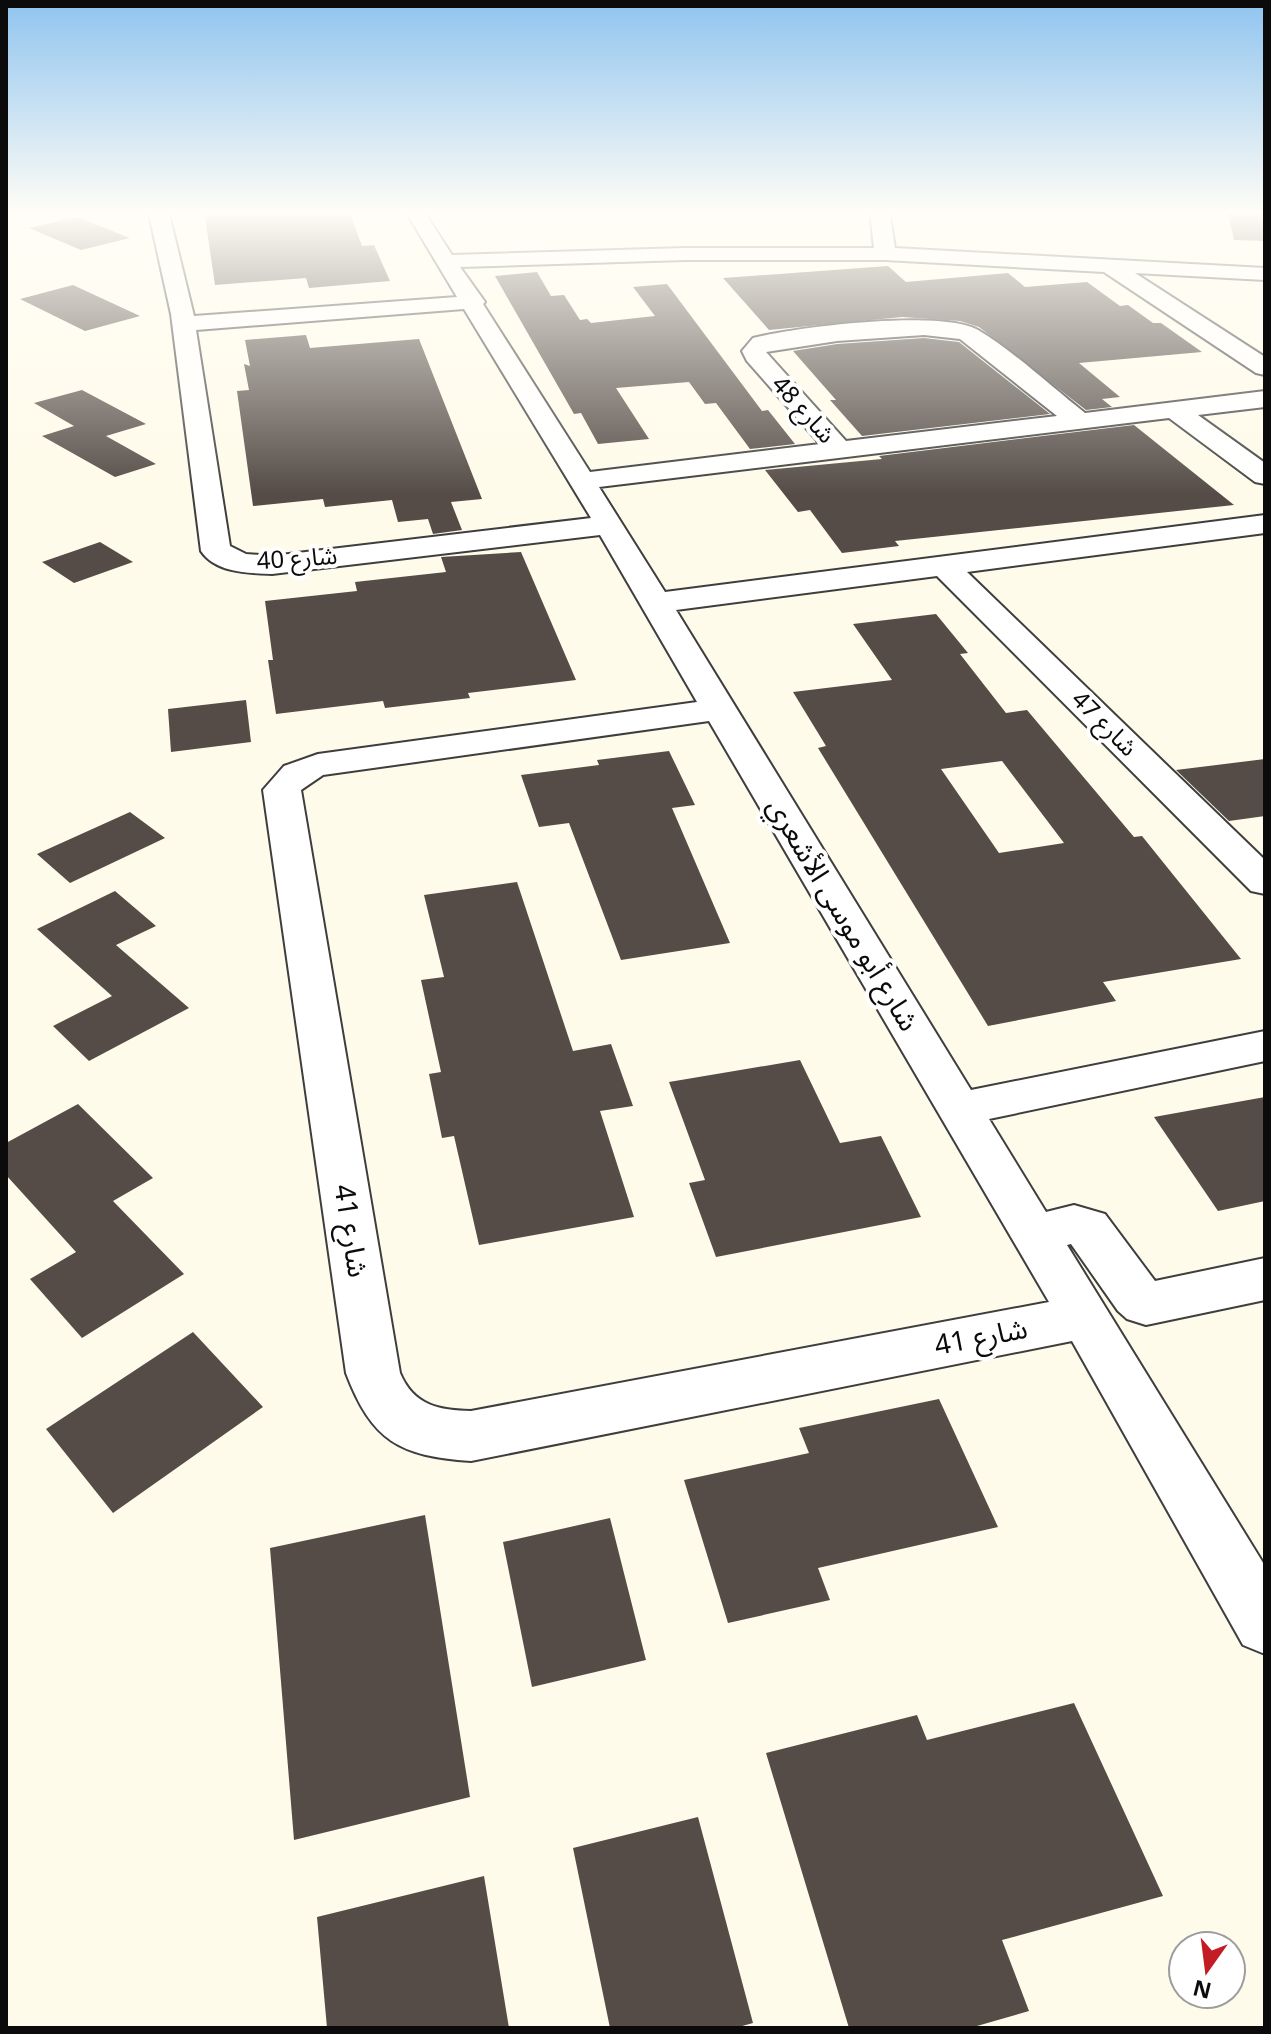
<svg xmlns="http://www.w3.org/2000/svg" width="1271" height="2034" font-family="Georgia,'Noto Sans Arabic',serif">
	<style>
		.building { fill: #554c47; fill-rule: evenodd }
		.lines { fill: none; stroke-linecap: round; stroke-linejoin: round }
		.minor-casing { stroke: #3e3e3e; stroke-width: 4 }
		.minor { fill: #fff; fill-rule: evenodd }
		.labels { text-anchor: middle; dominant-baseline: central; stroke-width: 8; stroke-linejoin: round; paint-order: stroke }
		.far-street-label { font-size: 24px; fill: #0b0b0b; stroke: #fff }
		.street-label { font-size: 28px; fill: #0b0b0b; stroke: #fff }
	</style>
	<rect width="100%" height="100%" fill="#fffbea"/>
	<path class="building" d="M 204,210 L 274,210 L 276,215 L 349,210 L 362,246 L 374,245 L 390,281 L 309,288 L 306,278 L 215,285 Z
		M 1227,210 L 1265,210 L 1265,241 L 1234,240 Z
		M 77,217 L 130,238 L 81,250 L 29,228 Z
		M 888,266 L 906,282 L 1008,273 L 1025,287 L 1087,282 L 1120,306 L 1128,305 L 1153,323 L 1161,323 L 1202,352 L 1079,363 L 1120,397 L 1102,399 L 1112,407 L 1086,410 L 979,327 L 960,321 L 902,317 L 769,330 L 723,278 Z
		M 537,272 L 551,296 L 564,295 L 580,320 L 587,319 L 591,323 L 655,316 L 633,287 L 667,284 L 762,411 L 768,410 L 795,444 L 750,449 L 716,403 L 705,404 L 689,382 L 616,388 L 649,439 L 598,444 L 581,413 L 574,414 L 495,276 Z
		M 73,285 L 140,316 L 85,331 L 20,299 Z
		M 306,335 L 310,348 L 419,339 L 482,499 L 451,502 L 462,530 L 433,534 L 428,519 L 398,522 L 392,500 L 325,507 L 323,499 L 253,506 L 237,391 L 249,390 L 244,364 L 250,366 L 245,340 Z
		M 924,338 L 959,342 L 1050,414 L 862,436 L 830,400 L 836,400 L 793,351 L 837,344 Z
		M 82,390 L 146,424 L 106,436 L 156,464 L 115,477 L 42,436 L 74,426 L 34,403 Z
		M 1134,425 L 1234,505 L 895,541 L 899,546 L 842,553 L 810,510 L 798,512 L 765,470 L 882,459 L 879,456 Z
		M 100,542 L 133,562 L 74,583 L 42,562 Z
		M 521,552 L 576,680 L 468,693 L 470,698 L 385,708 L 383,701 L 276,714 L 268,660 L 273,660 L 265,601 L 357,591 L 355,582 L 446,572 L 441,557 Z
		M 936,614 L 968,653 L 960,654 L 1006,713 L 1027,710 L 1134,837 L 1142,836 L 1241,959 L 1103,982 L 1116,1001 L 988,1026 L 818,748 L 826,746 L 793,692 L 892,680 L 853,624 ZM 1002,761 L 1064,843 L 999,853 L 941,769 Z
		M 246,700 L 251,742 L 171,752 L 168,709 Z
		M 669,751 L 695,805 L 672,808 L 730,943 L 621,960 L 569,823 L 539,827 L 521,775 L 599,765 L 597,760 Z
		M 1265,759 L 1265,816 L 1229,821 L 1176,770 Z
		M 130,812 L 165,838 L 70,883 L 37,854 Z
		M 517,882 L 573,1051 L 611,1044 L 633,1106 L 600,1111 L 634,1217 L 479,1245 L 454,1136 L 442,1138 L 429,1074 L 441,1072 L 421,980 L 444,977 L 424,895 Z
		M 115,891 L 156,926 L 116,945 L 189,1008 L 89,1061 L 53,1026 L 112,996 L 37,929 Z
		M 800,1060 L 840,1143 L 881,1136 L 921,1217 L 716,1257 L 689,1183 L 705,1180 L 669,1082 Z
		M 1265,1097 L 1265,1201 L 1218,1211 L 1154,1117 Z
		M 78,1104 L 153,1178 L 113,1201 L 184,1274 L 82,1338 L 30,1279 L 76,1252 L 6,1175 L 6,1143 Z
		M 193,1332 L 263,1407 L 113,1513 L 46,1429 Z
		M 939,1399 L 998,1527 L 818,1568 L 830,1600 L 728,1623 L 684,1480 L 809,1453 L 799,1428 Z
		M 425,1515 L 470,1797 L 294,1840 L 270,1548 Z
		M 610,1518 L 646,1660 L 532,1687 L 503,1542 Z
		M 1074,1703 L 1163,1896 L 1002,1940 L 1029,2011 L 970,2028 L 849,2028 L 766,1753 L 917,1715 L 927,1740 Z
		M 698,1817 L 753,2023 L 735,2028 L 610,2028 L 573,1848 Z
		M 484,1876 L 509,2028 L 327,2028 L 317,1917 Z"/>
	<g class="lines">
		<g class="minor-casing">
			<path id="minor" d="M 152,210 L 171,210 L 169,214 L 194,316 L 457,297 L 405,210 L 423,210 L 452,255 L 685,248 L 874,248 L 870,210 L 889,210 L 895,248 L 1265,268 L 1265,280 L 1135,273 L 1265,357 L 1265,375 L 1256,373 L 1104,272 L 885,260 L 685,260 L 460,267 L 485,302 L 483,304 L 590,472 L 820,444 L 747,361 L 742,351 L 753,338 C 796,327 941,309 978,330 C 1012,350 1053,388 1085,413 L 1265,391 L 1265,407 L 1198,415 L 1265,463 L 1265,484 L 1255,482 L 1169,418 L 599,487 L 665,592 L 1265,515 L 1265,533 L 967,572 L 1265,860 L 1265,894 L 1251,891 L 937,576 L 676,610 L 971,1090 L 1265,1031 L 1265,1061 L 989,1119 L 1046,1212 L 1074,1205 L 1105,1214 L 1155,1281 L 1265,1258 L 1265,1300 L 1146,1325 L 1127,1319 L 1118,1311 L 1071,1244 L 1067,1245 L 1265,1566 L 1265,1654 L 1243,1645 L 1072,1341 L 471,1461 C 399,1456 372,1441 346,1373 L 263,790 L 284,766 L 318,754 L 697,702 L 600,535 L 272,574 C 248,573 216,573 201,551 L 171,314 L 149,214 ZM 464,309 L 591,518 L 272,556 L 246,554 L 230,546 L 196,330 ZM 924,335 L 960,339 L 1057,416 L 846,441 L 766,352 L 837,341 ZM 709,721 L 1049,1302 L 471,1411 C 439,1410 414,1406 400,1373 L 301,790 L 323,775 Z"/>
		</g>
		<use href="#minor" class="minor"/>
	</g>
	<linearGradient id="sky" x2="0" y2="1"><stop stop-color="#8fc4ef"/><stop offset="0.43" stop-color="#fffdf6"/><stop offset="1" stop-color="#fffdf6" stop-opacity="0"/></linearGradient>
	<rect width="1271" height="494" fill="url(#sky)"/>
	<g class="labels">
		<g class="far-street-label">
			<text transform="translate(803 410) rotate(48)">شارع 48</text>
			<text transform="translate(297 559) rotate(-4)">شارع 40</text>
			<text transform="translate(1104 724) rotate(45)">شارع 47</text>
		</g>
		<g class="street-label">
			<text transform="translate(842 915) rotate(59)">شارع أبو موسى الأشعري</text>
			<text transform="translate(350 1231) rotate(81)">شارع 41</text>
			<text transform="translate(981 1338) rotate(-11)">شارع 41</text>
		</g>
	</g>
	<rect width="1271" height="2034" fill="none" stroke="#0b0b0b" stroke-width="16"/>
	<g transform="translate(1207 1970) rotate(194)"><circle r="38" fill="#ffffff" stroke="#9d9d9d" stroke-width="2"/>
	<path d="M0-6L14 30L0 20L-14 30Z" fill="#c31c25"/>
	<text y="-12" font-size="22" font-weight="bold" text-anchor="middle" fill="#0b0b0b">N</text>
	</g>
</svg>
